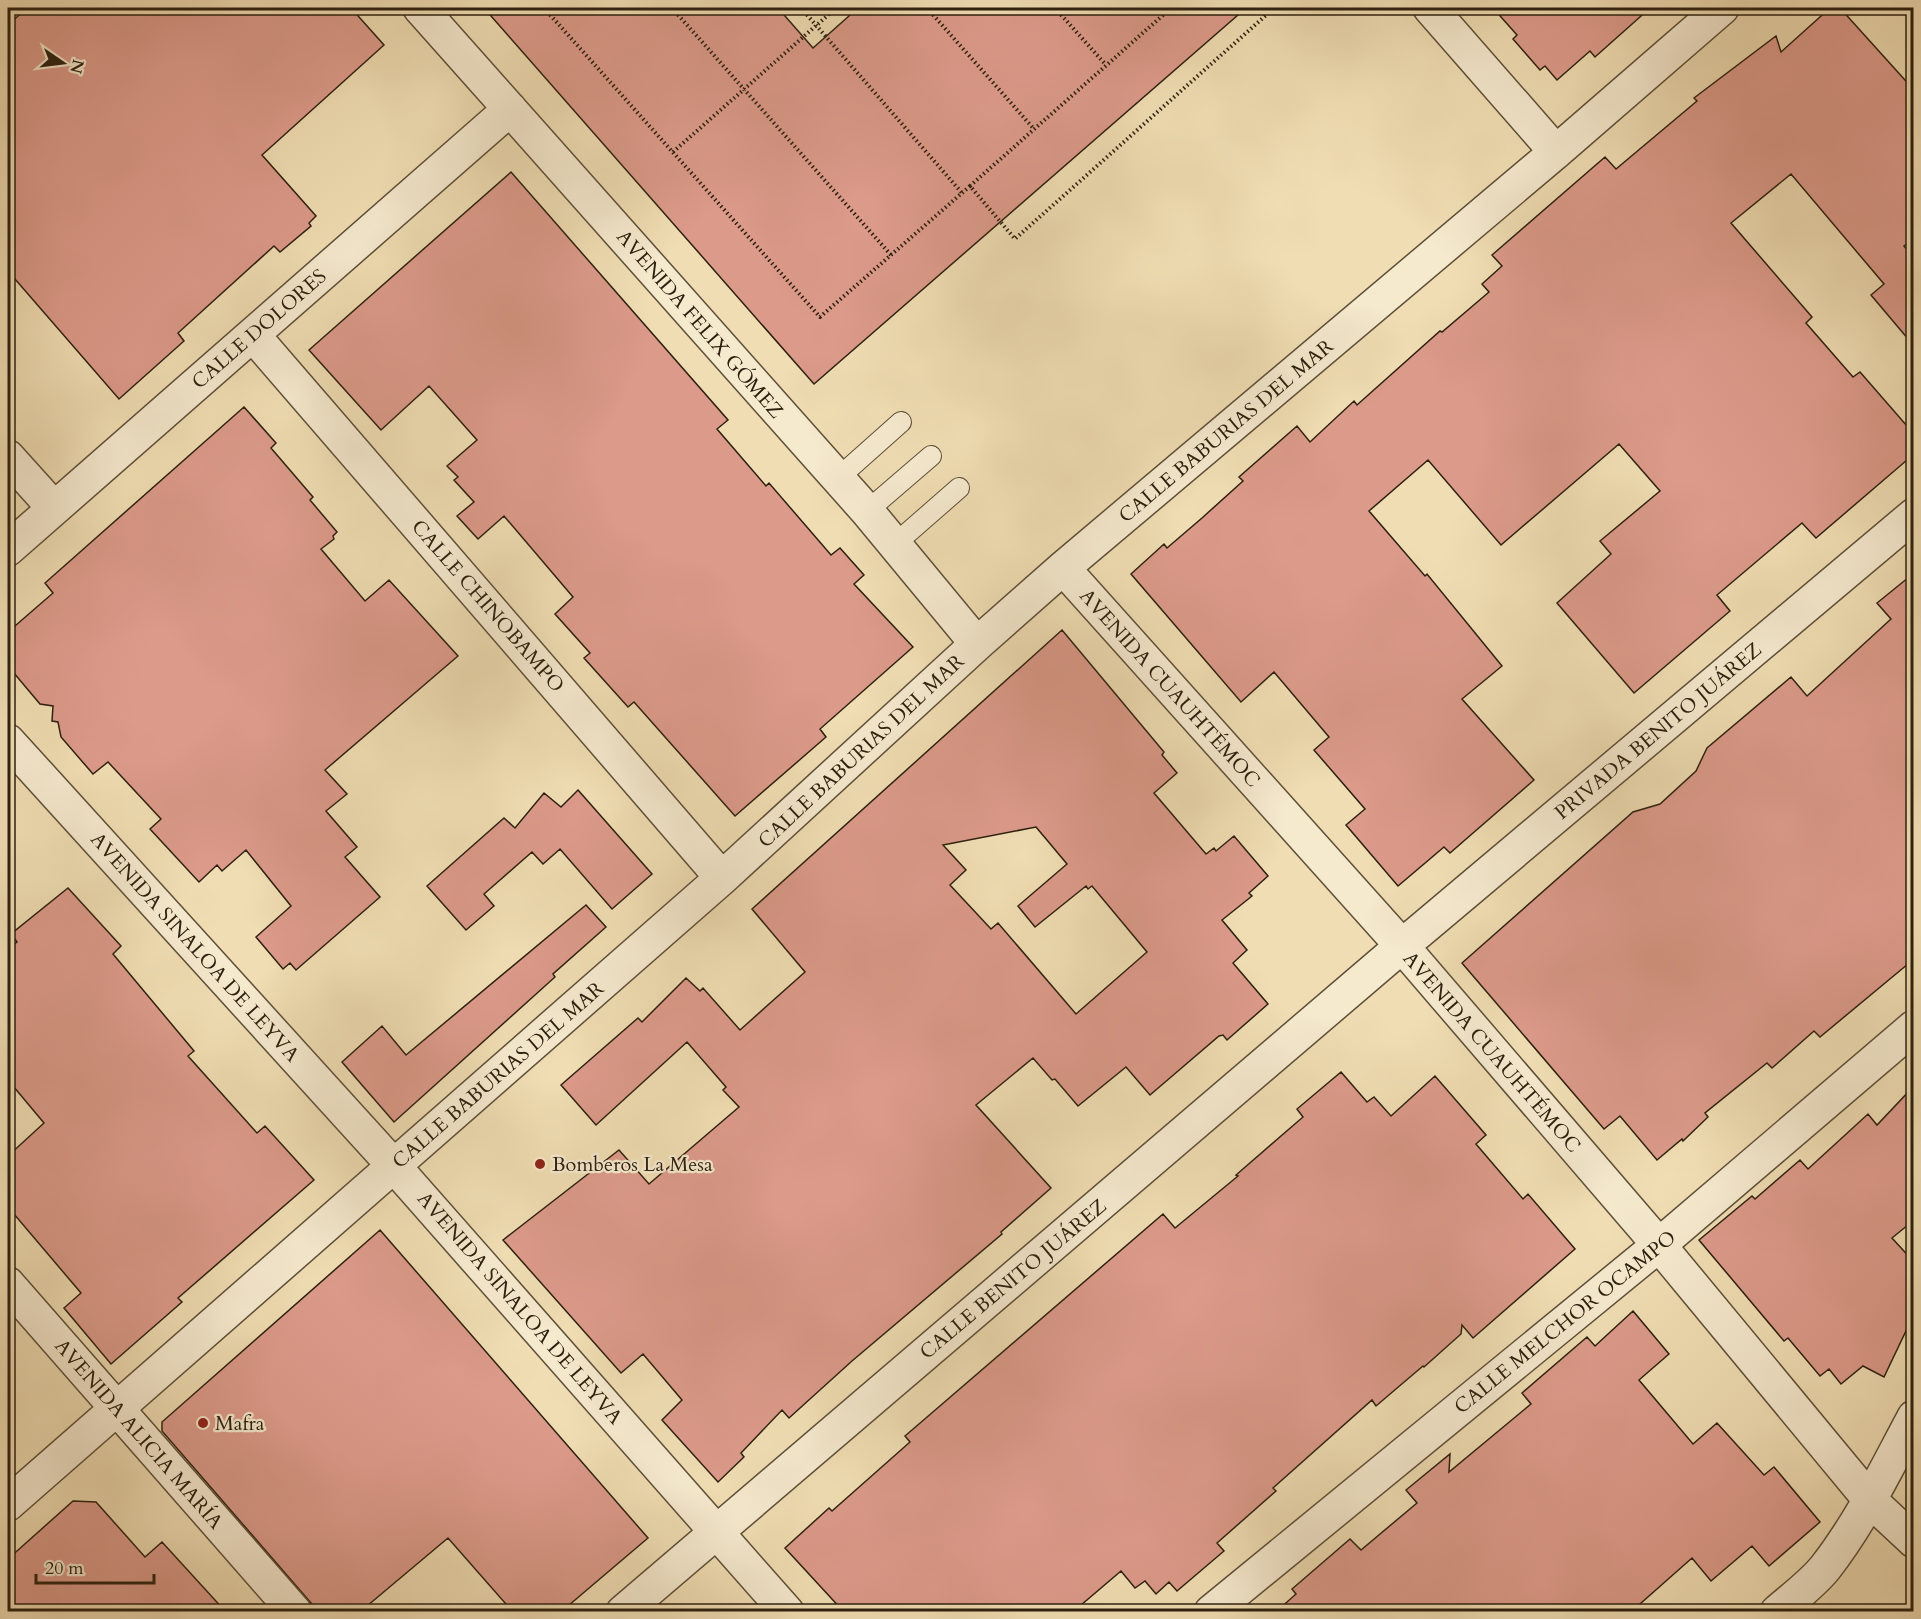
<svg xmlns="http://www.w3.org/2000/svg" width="1921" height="1619" font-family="Cardo,serif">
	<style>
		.building { fill: #dc9a8a; stroke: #2d200f; stroke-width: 1.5; fill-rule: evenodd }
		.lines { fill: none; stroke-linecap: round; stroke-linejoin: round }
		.service-casing { stroke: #5e4f38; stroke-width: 22 }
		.minor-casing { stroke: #5e4f38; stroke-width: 36 }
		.path { stroke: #2d200f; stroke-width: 4; stroke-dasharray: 1.5 3; stroke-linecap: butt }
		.service { stroke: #f5e9ce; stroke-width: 20 }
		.minor { stroke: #f5e9ce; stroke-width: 33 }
		.poi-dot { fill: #8f2418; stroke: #f5e9ce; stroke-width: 2 }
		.labels { text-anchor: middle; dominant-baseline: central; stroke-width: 4.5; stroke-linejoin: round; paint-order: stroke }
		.street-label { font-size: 20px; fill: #2d200f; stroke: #f5e9ce }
		.poi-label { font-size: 20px; fill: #2d200f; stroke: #f5e9ce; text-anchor: start }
	</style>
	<rect width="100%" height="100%" fill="#f0ddb3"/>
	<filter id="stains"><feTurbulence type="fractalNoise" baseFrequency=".00333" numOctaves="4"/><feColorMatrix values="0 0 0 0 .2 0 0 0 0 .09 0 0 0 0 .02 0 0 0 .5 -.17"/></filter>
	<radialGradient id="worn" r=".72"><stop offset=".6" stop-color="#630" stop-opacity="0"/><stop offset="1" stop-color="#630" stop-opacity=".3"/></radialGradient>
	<path class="building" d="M 27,8 L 351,8 L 384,45 L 262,155 L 316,216 L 309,223 L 311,226 L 280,252 L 274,246 L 178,333 L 184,341 L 119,399 L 8,271 L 8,25 Z
		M 484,8 L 778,8 L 813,48 L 858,8 L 1246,8 L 814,384 Z
		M 1493,8 L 1650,8 L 1595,57 L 1590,51 L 1557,80 L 1545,66 L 1540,70 L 1513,39 L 1517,35 Z
		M 1830,8 L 1840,8 L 1914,90 L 1914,238 L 1904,246 L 1914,258 L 1914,346 L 1871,295 L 1884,284 L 1791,174 L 1731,223 L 1812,317 L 1806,323 L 1853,377 L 1860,372 L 1914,434 L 1914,454 L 1816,538 L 1802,523 L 1717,595 L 1730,611 L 1634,693 L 1557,603 L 1611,554 L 1600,541 L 1660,491 L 1619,444 L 1501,545 L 1428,460 L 1369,511 L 1425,576 L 1427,574 L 1502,666 L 1462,699 L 1534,780 L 1450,853 L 1444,847 L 1398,886 L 1346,825 L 1365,809 L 1314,750 L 1329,737 L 1274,672 L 1241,702 L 1131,574 L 1164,544 L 1167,548 L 1202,518 L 1243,481 L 1239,477 L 1297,426 L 1310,442 L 1354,401 L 1357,405 L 1440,331 L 1442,332 L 1489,292 L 1482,284 L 1502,266 L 1492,255 L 1605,157 L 1616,169 L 1697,101 L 1694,98 L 1776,36 L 1781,52 Z
		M 511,172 L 728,420 L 717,429 L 766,486 L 769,483 L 831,555 L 840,548 L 864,575 L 854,584 L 913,647 L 820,729 L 826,737 L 735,816 L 634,702 L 628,707 L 584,658 L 590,653 L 555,614 L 573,597 L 504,516 L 478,539 L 457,516 L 474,502 L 454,480 L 458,477 L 447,466 L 477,440 L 429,386 L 381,430 L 309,350 Z
		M 244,407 L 276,443 L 271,448 L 313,497 L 310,500 L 337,532 L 333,536 L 334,539 L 321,549 L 365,601 L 389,580 L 458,656 L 325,770 L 347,794 L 326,811 L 357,847 L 345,857 L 380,897 L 296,970 L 290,963 L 283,969 L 256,937 L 291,906 L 246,850 L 222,871 L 217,865 L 199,882 L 150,829 L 161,819 L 108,762 L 93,774 L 61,737 L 58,722 L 52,721 L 53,706 L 40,704 L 8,666 L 8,632 L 53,593 L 45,583 Z
		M 1914,573 L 1914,959 L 1820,1037 L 1814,1031 L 1772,1068 L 1767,1063 L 1705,1113 L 1708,1117 L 1683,1141 L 1682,1139 L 1657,1160 L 1620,1116 L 1604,1129 L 1462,963 L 1633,812 L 1660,804 L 1696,771 L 1707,748 L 1791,677 L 1807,696 L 1891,619 L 1877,603 Z
		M 1062,630 L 1164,752 L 1162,755 L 1177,773 L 1154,793 L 1206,854 L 1214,848 L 1216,851 L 1234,836 L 1268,876 L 1249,893 L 1252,896 L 1222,920 L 1247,950 L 1233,963 L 1268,1004 L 1227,1040 L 1223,1035 L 1219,1036 L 1150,1095 L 1126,1067 L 1078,1106 L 1055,1079 L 1052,1080 L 1033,1058 L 976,1105 L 1051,1188 L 1001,1232 L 1002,1234 L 852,1361 L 789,1418 L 782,1410 L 741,1453 L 744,1457 L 718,1482 L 662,1420 L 682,1400 L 643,1354 L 621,1373 L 503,1240 L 619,1150 L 649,1184 L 739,1107 L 723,1090 L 726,1087 L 687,1042 L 596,1125 L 561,1085 L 638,1018 L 642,1022 L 686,978 L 700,991 L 703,988 L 740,1030 L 805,972 L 752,909 ZM 1036,827 L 1067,864 L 1018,906 L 1035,927 L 1086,886 L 1088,889 L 1092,886 L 1147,952 L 1076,1014 L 998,923 L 991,929 L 950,885 L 966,870 L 943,845 Z
		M 578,790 L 652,874 L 612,909 L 560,849 L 543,864 L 532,852 L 484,894 L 494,906 L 466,930 L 427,886 L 504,818 L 515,828 L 544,793 L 561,807 Z
		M 68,888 L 121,946 L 113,954 L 194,1051 L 188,1056 L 257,1133 L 265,1126 L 314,1180 L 178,1298 L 182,1302 L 111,1364 L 64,1308 L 81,1293 L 8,1207 L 8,1156 L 44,1123 L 8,1080 L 8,950 L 17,942 L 11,934 Z
		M 586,905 L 606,927 L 553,974 L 555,977 L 394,1122 L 342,1062 L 382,1026 L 406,1055 Z
		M 1341,1072 L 1367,1102 L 1374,1097 L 1391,1116 L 1435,1076 L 1486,1135 L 1476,1144 L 1523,1199 L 1528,1194 L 1575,1249 L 1473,1338 L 1462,1325 L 1461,1334 L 1424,1367 L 1423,1366 L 1376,1406 L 1372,1400 L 1273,1488 L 1276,1491 L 1217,1543 L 1224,1551 L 1177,1591 L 1169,1582 L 1156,1594 L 1145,1581 L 1135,1588 L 1121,1571 L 1074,1611 L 843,1611 L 785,1548 L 829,1508 L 832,1511 L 910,1442 L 905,1436 L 1163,1214 L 1175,1228 L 1238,1176 L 1236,1175 L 1303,1117 L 1297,1109 Z
		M 1914,1086 L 1914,1220 L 1892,1238 L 1914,1262 L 1914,1314 L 1884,1377 L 1863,1366 L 1841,1384 L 1829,1369 L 1820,1376 L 1788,1338 L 1784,1341 L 1699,1240 L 1752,1196 L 1755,1199 L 1800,1160 L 1808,1169 L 1868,1114 L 1877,1125 Z
		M 380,1230 L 648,1538 L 562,1611 L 512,1611 L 448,1538 L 361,1611 L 318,1611 L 162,1431 L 162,1422 Z
		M 1633,1311 L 1669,1354 L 1639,1380 L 1693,1444 L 1717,1423 L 1764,1475 L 1774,1467 L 1820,1522 L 1769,1566 L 1752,1546 L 1711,1581 L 1692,1558 L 1632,1611 L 1277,1611 L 1296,1594 L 1292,1589 L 1350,1539 L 1361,1550 L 1417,1503 L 1406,1490 L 1450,1454 L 1449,1472 L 1531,1404 L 1522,1393 L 1587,1337 L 1595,1346 Z
		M 73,1501 L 96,1502 L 145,1557 L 162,1542 L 225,1611 L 8,1611 L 8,1559 Z"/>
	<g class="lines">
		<g class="service-casing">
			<path id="service" d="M 837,479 L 901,422
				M 867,511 L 931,456
				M 895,544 L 959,488"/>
		</g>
		<g class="minor-casing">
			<path id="minor" d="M 420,8 L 867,511 L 977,644
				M 1430,8 L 1556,152
				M 253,335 L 722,878
				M 8,457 L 54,508
				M 8,549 L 510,109
				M 1063,568 L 1402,946 L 1659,1245 L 1870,1500 L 1914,1541
				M 8,741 L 394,1166 L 787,1612
				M 8,1284 L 295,1612
				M 8,1504 L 722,878 L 977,644 L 1063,568 L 1556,152 L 1722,8
				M 623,1612 L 1402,946 L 1914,515
				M 1211,1612 L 1659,1245 L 1914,1027
				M 1777,1612 C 1793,1598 1812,1584 1825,1568 C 1861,1522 1886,1469 1914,1417"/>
		</g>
		<path class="path" d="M 544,8 L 820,317 L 970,186 L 1015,239 L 1274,8
			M 672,8 L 891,255
			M 801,8 L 962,193
			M 927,8 L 1034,129
			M 1055,8 L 1106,65
			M 673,152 L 836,8
			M 970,186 L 1171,8"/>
		<use href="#service" class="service"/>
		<use href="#minor" class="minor"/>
	</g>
	<g class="poi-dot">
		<circle cx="540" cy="1164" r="6"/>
		<circle cx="203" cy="1423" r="6"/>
	</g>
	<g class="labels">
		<g class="street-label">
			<text transform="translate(700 324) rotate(49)">AVENIDA FELIX GÓMEZ</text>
			<text transform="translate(259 329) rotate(-41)">CALLE DOLORES</text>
			<text transform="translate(1226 431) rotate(-40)">CALLE BABURIAS DEL MAR</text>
			<text transform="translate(488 606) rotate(49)">CALLE CHINOBAMPO</text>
			<text transform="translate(1170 688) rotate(48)">AVENIDA CUAUHTÉMOC</text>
			<text transform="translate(1658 731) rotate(-40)">PRIVADA BENITO JUÁREZ</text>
			<text transform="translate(861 751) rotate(-43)">CALLE BABURIAS DEL MAR</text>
			<text transform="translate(195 947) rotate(48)">AVENIDA SINALOA DE LEYVA</text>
			<text transform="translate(1492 1052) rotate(49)">AVENIDA CUAUHTÉMOC</text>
			<text transform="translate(498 1075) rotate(-41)">CALLE BABURIAS DEL MAR</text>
			<text transform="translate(1013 1279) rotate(-40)">CALLE BENITO JUÁREZ</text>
			<text transform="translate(520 1308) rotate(49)">AVENIDA SINALOA DE LEYVA</text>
			<text transform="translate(1565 1322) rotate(-39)">CALLE MELCHOR OCAMPO</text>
			<text transform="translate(139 1434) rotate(49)">AVENIDA ALICIA MARÍA</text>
		</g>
		<g class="poi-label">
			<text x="552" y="1164">Bomberos La Mesa</text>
			<text x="215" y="1423">Mafra</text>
		</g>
	</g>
	<rect width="1921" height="1619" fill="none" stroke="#f0ddb3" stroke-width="30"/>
	<rect x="9" y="9" width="1903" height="1601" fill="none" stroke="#2d200f" stroke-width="3"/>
	<rect x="15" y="15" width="1891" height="1589" fill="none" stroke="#2d200f" stroke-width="1.5"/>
	<g transform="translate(63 63) rotate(104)" stroke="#f5e9ce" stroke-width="4.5" paint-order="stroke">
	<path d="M0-4.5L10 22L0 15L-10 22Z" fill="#2d200f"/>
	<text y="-9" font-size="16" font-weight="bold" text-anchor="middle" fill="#2d200f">N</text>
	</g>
	<path d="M36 1574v9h118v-9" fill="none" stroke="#2d200f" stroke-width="3"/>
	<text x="45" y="1574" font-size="18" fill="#2d200f" stroke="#f5e9ce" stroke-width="4.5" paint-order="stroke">20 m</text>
	<rect width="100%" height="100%" filter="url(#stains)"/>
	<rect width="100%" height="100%" fill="url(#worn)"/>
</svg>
